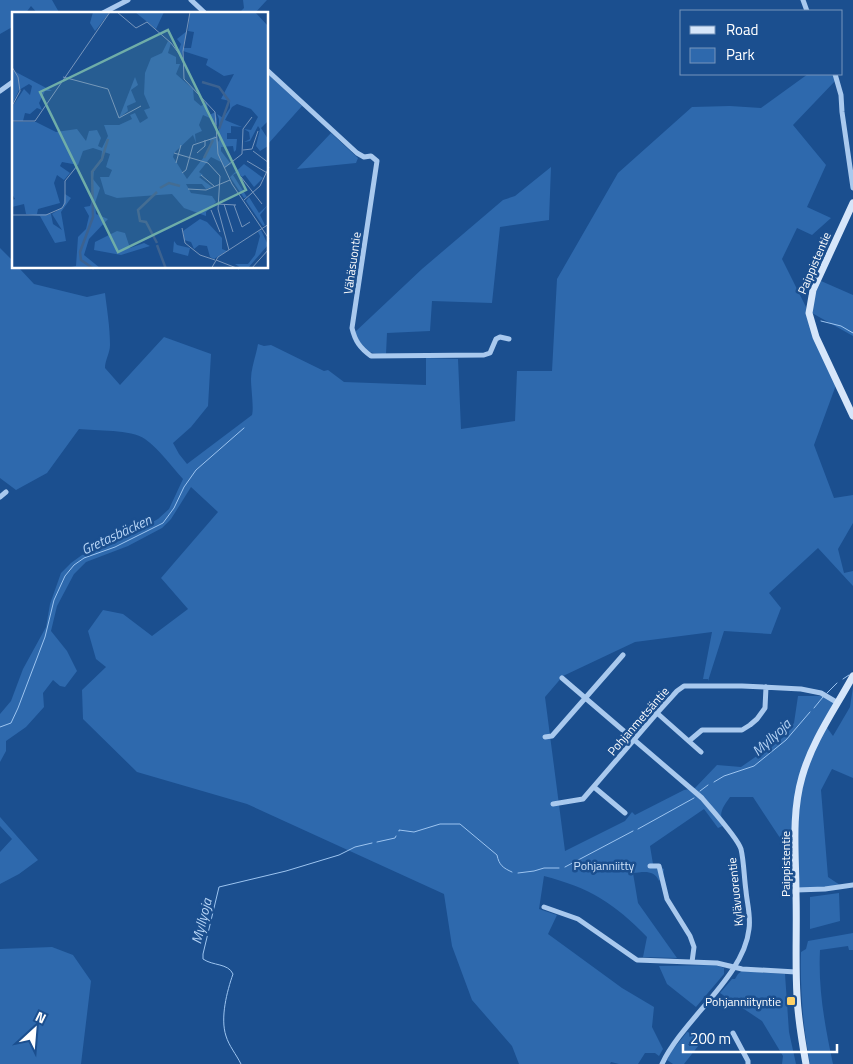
<svg xmlns="http://www.w3.org/2000/svg" width="853" height="1064" font-family="'Titillium Web',sans-serif">
	<style>
		.green { fill: #2e69ad }
		.lines { fill: none; stroke-linecap: round; stroke-linejoin: round }
		.stream { stroke: #9cc4f0; stroke-width: 1 }
		.street { stroke: #a9c9ee; stroke-width: 5 }
		.secondary { stroke: #d6e6fa; stroke-width: 7 }
		.poi-dot { fill: #ffd166; stroke: #1b4f8f; stroke-width: 2 }
		.labels { text-anchor: middle; dominant-baseline: central; stroke-width: 5; stroke-linejoin: round; paint-order: stroke }
		.street-label { font-size: 12px; fill: #fff; stroke: #1b4f8f }
		.park-label { font-size: 12px; fill: #cfe3fa; stroke: #1b4f8f }
		.poi-label { font-size: 12px; fill: #fff; stroke: #1b4f8f; text-anchor: end }
		.water-label { font-size: 14px; font-style: italic; fill: #b5d3f5; stroke: #1b4f8f }
		.inset-river { fill: none; stroke: #3c6290; stroke-width: 2.5 }
		.inset-road { fill: none; stroke: #7695bc; stroke-width: 1 }
		.view { fill: #6fada8; fill-opacity: 0.15; stroke: #6fada8; stroke-width: 2.5 }
		.inset-edge { fill: none; stroke: #fff; stroke-width: 2.5 }
	</style>
	<rect width="100%" height="100%" fill="#1b4f8f"/>
	<path class="green" d="M 0,0 L 52,0 L 60,14 L 38,14 L 31,6 L 25,14 L 14,14 L 14,26 L 0,34 Z
		M 243,0 L 267,0 L 254,14 L 238,14 L 244,8 Z
		M 268,74 L 302,106 L 268,144 Z
		M 808,74 L 833,74 L 836,80 L 793,125 L 826,165 L 807,207 L 831,218 L 812,235 L 797,228 L 782,259 L 806,307 L 809,323 L 836,385 L 814,445 L 834,498 L 853,495 L 853,523 L 838,549 L 844,573 L 853,571 L 853,586 L 818,548 L 769,593 L 781,608 L 771,634 L 724,631 L 708,681 L 708,679 L 703,679 L 712,632 L 635,642 L 563,676 L 545,697 L 565,851 L 625,821 L 632,812 L 635,815 L 684,790 L 695,788 L 717,765 L 741,767 L 784,737 L 794,723 L 798,696 L 828,696 L 838,703 L 825,725 L 833,736 L 850,707 L 853,687 L 853,778 L 832,769 L 821,790 L 828,877 L 843,887 L 796,890 L 795,847 L 788,850 L 753,797 L 730,797 C 723,807 717,814 725,825 L 718,828 L 704,809 L 650,846 L 653,864 L 664,869 L 663,876 L 659,881 C 654,869 643,872 633,873 L 638,903 L 677,958 L 643,957 L 647,937 C 614,903 590,888 544,876 L 539,909 L 557,915 L 548,934 L 622,988 L 654,1007 L 652,1027 L 663,1049 L 659,1056 L 655,1053 L 645,1053 L 638,1064 L 619,1064 L 611,1062 L 610,1064 L 519,1064 L 512,1046 L 472,1000 L 452,946 L 444,894 L 247,804 L 137,772 L 83,719 L 82,690 L 106,667 L 96,659 L 88,631 L 103,610 L 123,614 L 152,636 L 188,609 L 161,578 L 218,512 L 191,487 L 171,519 L 162,528 L 128,546 L 86,562 L 74,574 L 57,606 L 51,631 L 67,651 L 77,671 L 65,687 L 60,686 L 53,680 L 43,693 L 44,707 L 26,727 L 6,741 L 6,751 L 0,762 L 0,714 L 11,701 L 23,669 L 46,627 L 50,604 L 61,573 L 71,563 L 82,555 L 120,540 L 158,519 L 169,509 L 183,479 C 171,466 160,450 145,439 C 131,429 96,431 79,429 L 47,473 L 16,490 L 0,478 L 0,248 L 14,262 L 14,268 L 19,268 L 34,284 L 87,297 L 105,293 C 107,310 110,327 110,345 C 110,353 105,360 105,368 L 120,385 L 164,337 L 211,354 L 208,406 L 191,427 L 173,443 L 179,454 L 187,464 L 252,415 C 254,408 251,389 251,379 C 251,368 256,356 258,344 L 264,346 L 271,345 L 324,371 L 328,370 L 344,382 L 426,385 L 426,358 L 458,359 L 461,429 L 515,421 L 517,371 L 552,371 L 557,279 L 618,173 L 692,107 L 730,106 L 761,108 Z
		M 331,133 L 358,158 L 356,163 L 297,169 Z
		M 551,167 L 549,220 L 500,227 L 492,303 L 432,301 L 430,331 L 387,333 L 386,354 C 366,354 363,350 355,332 L 422,269 L 503,200 L 515,196 Z
		M 821,281 L 853,295 L 853,336 L 812,313 L 813,299 Z
		M 0,817 L 38,860 L 19,874 L 0,884 L 0,852 L 12,839 L 0,826 Z
		M 839,893 L 840,921 L 810,929 L 810,897 Z
		M 853,933 L 853,950 L 849,950 L 848,946 L 820,950 C 818,990 825,1026 833,1064 L 810,1064 C 803,1027 800,990 801,952 L 806,949 L 808,941 Z
		M 52,947 L 73,955 L 91,981 L 81,1064 L 0,1064 L 0,949 Z
		M 716,965 L 724,968 L 724,974 L 696,1007 L 667,984 L 659,966 Z
		M 742,971 L 785,974 L 789,1032 L 796,1064 L 782,1064 L 783,1056 L 762,1021 L 720,993 L 732,979 L 735,979 L 738,974 Z
		M 687,1032 L 706,1036 L 684,1064 L 673,1064 L 667,1060 L 671,1052 Z"/>
	<g class="lines">
		<path class="stream" d="M 821,321 L 841,326 L 853,333
			M 843,679 L 849,675
			M 827,693 L 837,683
			M 814,708 L 823,697
			M 0,727 L 11,723 L 18,708 L 45,637 L 54,600 L 65,576 L 74,565 L 84,558 L 115,547 L 163,523 L 174,508 L 184,487 L 196,470 L 244,428
			M 714,782 L 724,776 L 754,766 L 786,740 L 810,712
			M 700,791 L 708,785
			M 638,829 L 694,798
			M 399,831 L 399,830 L 414,832 L 440,824 L 460,824 L 497,855 C 499,865 503,868 512,872
			M 377,842 L 395,838 L 396,836
			M 565,867 L 633,831
			M 518,873 L 534,871 L 544,868 L 559,868
			M 241,1064 C 236,1054 229,1046 226,1036 C 220,1018 227,991 233,974 C 228,963 213,966 203,959 L 203,954 L 219,887 L 286,871 L 339,855 L 355,847 L 372,843"/>
		<path class="street" d="M 191,0 L 206,14
			M 803,0 L 807,11
			M 101,14 L 128,0
			M 268,71 L 357,153 L 364,157 L 371,156 L 377,161 L 352,328 C 355,341 360,348 371,356 L 484,355 L 490,353 L 496,339 L 500,337 L 509,339
			M 835,74 L 841,95 L 842,112 L 853,188
			M 0,91 L 14,81
			M 0,497 L 6,492
			M 562,678 L 702,798 C 711,809 737,837 741,849 C 744,862 744,877 746,891 C 747,903 751,916 749,929 C 744,977 683,1019 662,1064
			M 657,713 L 701,752
			M 545,737 L 552,736 L 623,655
			M 689,741 L 702,730 L 742,730 L 750,725 L 757,719 L 765,708 L 766,687
			M 594,787 L 625,813
			M 553,804 L 583,799 L 657,713 L 677,691 L 684,686 L 742,686 L 801,689 L 821,693 L 838,703
			M 650,866 L 659,866 L 667,899 L 690,936 L 694,947 L 692,962
			M 796,890 L 825,889 L 853,885
			M 544,907 L 578,919 L 637,960 L 717,963 L 742,969 L 796,972
			M 733,1033 L 748,1061 L 748,1064"/>
		<path class="secondary" d="M 853,203 L 813,290 L 809,313 L 816,337 L 853,416
			M 806,1064 C 802,1042 798,1019 797,996 C 795,963 797,928 796,894 C 796,856 791,815 802,777 C 812,741 835,709 853,676"/>
	</g>
	<rect class="poi-dot" x="786" y="996" width="10" height="10" rx="2.5"/>
	<g class="labels">
		<g class="street-label">
			<text transform="translate(352 263) rotate(-82)">Vähäsuontie</text>
			<text transform="translate(814 263) rotate(-67)">Paippistentie</text>
			<text transform="translate(638 721) rotate(-49)">Pohjanmetsäntie</text>
			<text transform="translate(785 864) rotate(-90)">Paippistentie</text>
			<text transform="translate(735 892) rotate(-96)">Kylävuorentie</text>
		</g>
		<g class="park-label">
			<text x="604" y="865">Pohjanniitty</text>
		</g>
		<g class="poi-label">
			<text x="781" y="1001">Pohjanniityntie</text>
		</g>
		<g class="water-label">
			<text transform="translate(116 534) rotate(-25)">Gretasbäcken</text>
			<text transform="translate(771 737) rotate(-43)">Myllyoja</text>
			<text transform="translate(201 921) rotate(-76)">Myllyoja</text>
		</g>
	</g>
	<g transform="translate(12 12)">
		<rect width="256" height="256" fill="#1b4f8f"/>
		<path d="M 81,0 L 98,0 L 83,19 L 78,11 ZM 123,0 L 152,0 L 144,17 ZM 178,0 L 243,0 L 256,14 L 256,109 L 249,116 L 256,127 L 256,134 L 248,139 L 244,134 L 248,117 L 246,114 L 238,129 L 232,130 L 238,127 L 237,120 L 232,117 L 239,118 L 246,105 L 239,97 L 225,92 L 220,95 L 213,108 L 230,115 L 219,114 L 219,121 L 215,121 L 215,127 L 225,127 L 224,138 L 222,140 L 221,134 L 209,135 L 209,139 L 219,152 L 212,156 L 209,150 L 199,145 L 187,160 L 191,163 L 187,165 L 200,175 L 194,177 L 190,172 L 174,172 L 179,181 L 200,184 L 204,190 L 194,200 L 194,204 L 172,196 L 160,182 L 105,186 L 93,182 L 88,165 L 97,165 L 100,158 L 94,155 L 98,142 L 92,140 L 91,148 L 82,159 L 81,167 L 88,176 L 83,191 L 84,202 L 96,207 L 77,227 L 72,243 L 88,256 L 54,256 L 64,254 L 66,225 L 74,217 L 77,204 L 72,195 L 78,194 L 81,185 L 79,162 L 89,147 L 90,139 L 81,136 L 71,139 L 66,153 L 50,150 L 48,154 L 58,161 L 52,168 L 45,163 L 42,171 L 48,191 L 26,197 L 25,202 L 39,202 L 41,212 L 50,218 L 40,202 L 51,195 L 53,182 L 59,186 L 49,200 L 54,229 L 43,231 L 28,204 L 14,202 L 12,192 L 0,195 L 0,188 L 3,187 L 0,182 L 0,110 L 24,110 L 44,120 L 65,117 L 74,129 L 77,119 L 85,118 L 89,126 L 86,134 L 90,136 L 96,124 L 92,113 L 107,113 L 120,107 L 118,103 L 123,101 L 128,111 L 136,106 L 132,98 L 138,96 L 132,82 L 133,61 L 139,46 L 150,41 L 156,29 L 159,31 L 156,41 L 164,45 L 164,52 L 168,52 L 164,62 L 181,77 L 182,88 L 189,94 L 195,90 L 196,104 L 203,100 L 205,107 L 205,113 L 200,112 L 200,107 L 191,103 L 187,113 L 190,119 L 183,122 L 184,131 L 181,123 L 162,141 L 161,145 L 175,167 L 195,141 L 199,134 L 198,127 L 203,124 L 207,130 L 207,107 L 205,102 L 211,106 L 218,96 L 218,89 L 209,87 L 222,62 L 212,64 L 194,53 L 196,47 L 171,39 L 170,46 L 166,40 L 169,32 L 165,27 L 175,19 L 171,36 L 179,36 L 182,20 L 176,19 ZM 0,58 L 40,79 L 33,79 L 27,91 L 30,98 L 25,96 L 18,102 L 13,101 L 11,109 L 0,109 L 0,95 L 12,77 L 18,83 L 20,74 L 17,72 L 7,78 L 0,93 ZM 123,65 L 126,73 L 119,78 L 124,90 L 115,94 L 116,99 L 107,106 ZM 232,152 L 251,166 L 242,175 L 233,163 L 230,165 L 226,160 L 221,163 L 235,185 L 232,186 L 218,165 ZM 237,185 L 247,201 L 256,193 L 248,203 L 253,213 L 251,214 L 234,189 ZM 188,207 L 195,210 L 210,226 L 210,237 L 215,239 L 202,247 L 198,245 L 195,234 L 187,233 L 182,237 L 179,230 L 172,228 L 171,219 ZM 249,218 L 256,233 L 236,256 L 229,256 L 223,252 L 236,252 L 243,243 L 248,224 L 246,220 ZM 105,219 L 113,221 L 118,236 L 132,231 L 138,234 L 109,243 L 82,238 L 83,230 ZM 162,229 L 165,233 L 178,236 L 176,244 L 161,240 Z" fill="#2e69ad"/>
		<path class="inset-river" d="M 190,70 L 207,75 L 217,89 L 207,117M 192,146 L 201,128M 148,176 L 157,171 L 168,174M 145,231 L 134,210 L 128,209 L 126,198 L 145,180M 145,233 L 154,257M 82,257 L 69,248 L 68,240 L 81,205 L 80,160 L 90,147 L 96,127"/>
		<path class="inset-road" d="M 105,0 L 124,16 L 135,10 L 159,31 L 171,47M 178,0 L 171,39 L 172,67 L 203,100 L 206,142 L 220,172 L 257,227M 0,55 L 6,65 L 8,79 L 0,94M 51,65 L 96,77 L 107,106 L 129,94M 0,109 L 23,109 L 98,0M 231,138 L 240,137 L 246,119M 241,139 L 257,151M 162,141 L 196,151 L 208,164 L 206,197 L 217,238M 185,141 L 193,134 L 193,128M 235,149 L 257,162M 164,151 L 169,133M 212,156 L 230,142 L 231,117 L 240,105M 170,161 L 174,158 L 181,133 L 205,125M 189,163 L 202,174M 229,165 L 250,192M 176,177 L 194,178 L 218,168M 232,188 L 248,174 L 257,155M 205,192 L 224,193M 212,192 L 221,220M 222,193 L 230,215 L 238,210M 199,198 L 208,220M 0,203 L 34,203 L 50,196 L 53,191 L 53,169 L 65,154M 170,216 L 173,231 L 188,243 L 203,248M 204,248 L 227,257M 199,257 L 206,245 L 257,212M 239,257 L 257,237"/>
		<path class="view" d="M 156,18 L 234,178 L 106,240 L 28,80 Z"/>
		<rect width="256" height="256" class="inset-edge"/>
	</g>
	<rect x="680" y="10" width="162" height="65" fill="#1b4f8f" stroke="#7695bc"/>
	<rect x="690" y="26" width="25" height="8" fill="#d6e6fa" stroke="#7695bc"/>
	<text x="726" y="35" font-size="15" fill="#ffffff">Road</text>
	<rect x="690" y="48" width="25" height="15" fill="#2e69ad" stroke="#7695bc"/>
	<text x="726" y="60" font-size="15" fill="#ffffff">Park</text>
	<g transform="translate(35 1029) rotate(26)" stroke="#1b4f8f" stroke-width="4" paint-order="stroke">
	<path d="M0-4L9 19L0 12L-9 19Z" fill="#ffffff"/>
	<text y="-8" font-size="14" font-weight="bold" text-anchor="middle" fill="#ffffff">N</text>
	</g>
	<path d="M683 1044v8h154v-8" fill="none" stroke="#ffffff" stroke-width="2.5"/>
	<text x="690" y="1044" font-size="15" fill="#ffffff" stroke="#1b4f8f" stroke-width="4" paint-order="stroke">200 m</text>
</svg>
